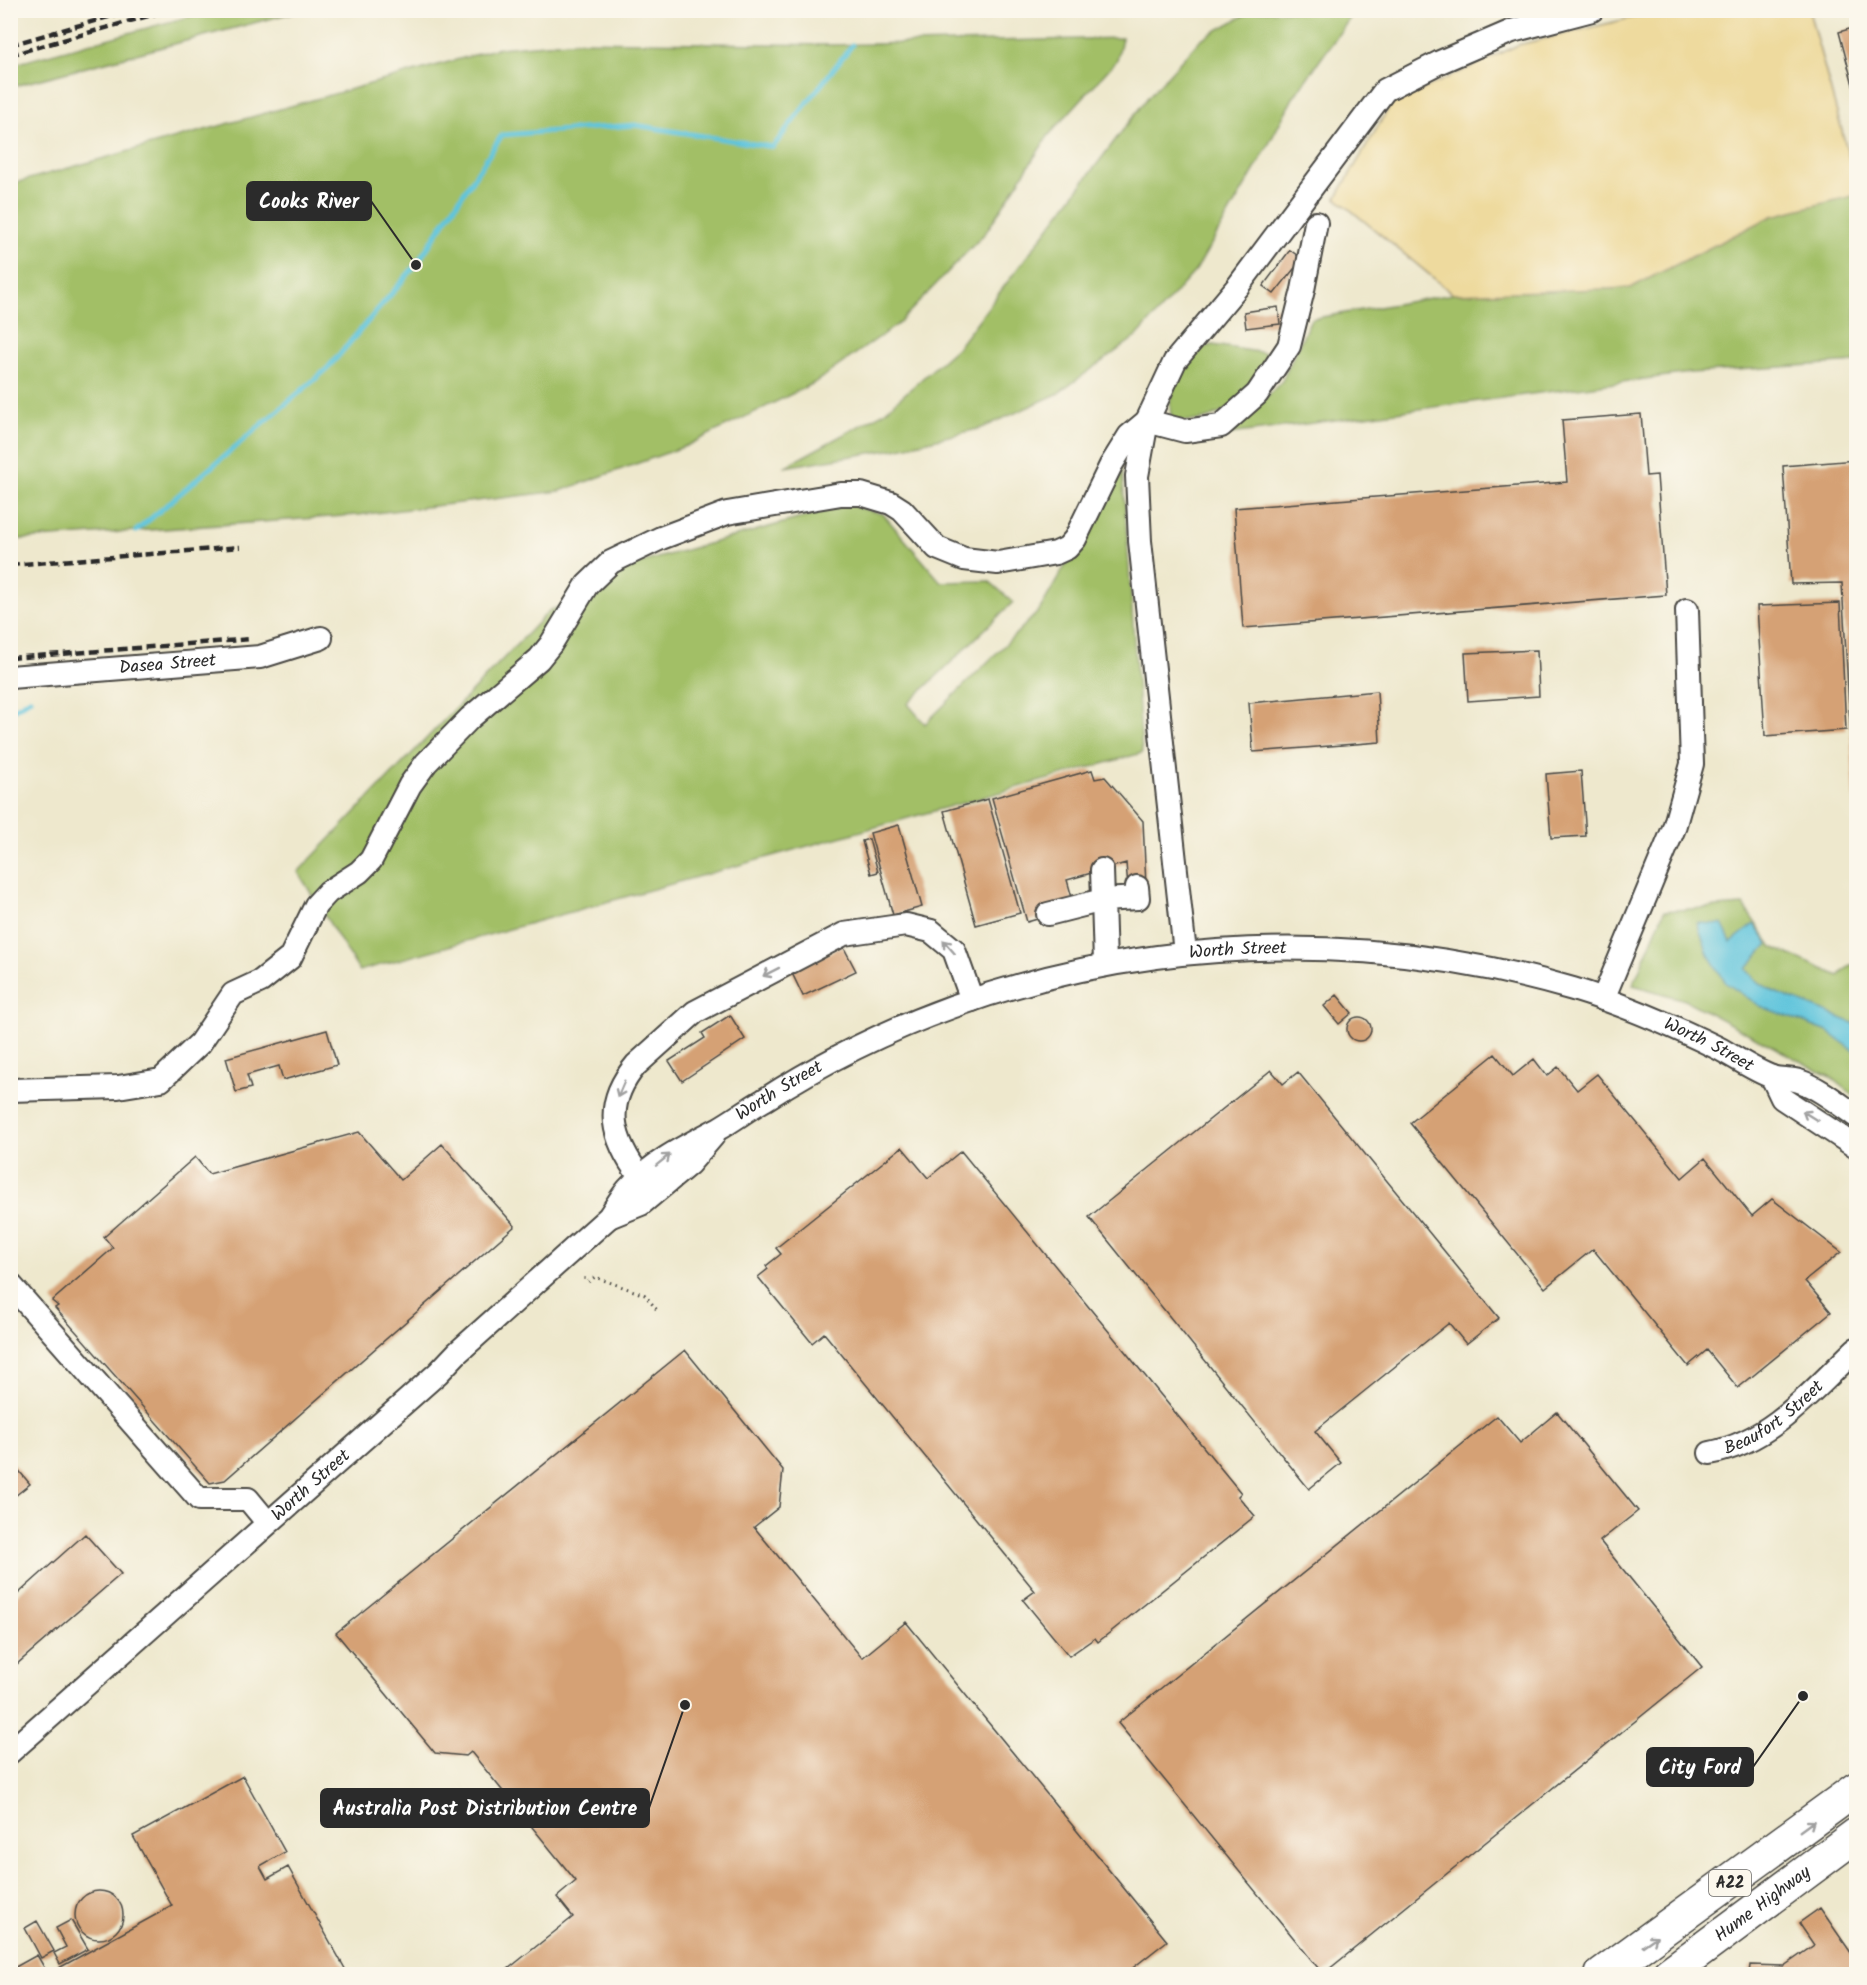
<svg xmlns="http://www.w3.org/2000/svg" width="1867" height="1985" font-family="Kalam,sans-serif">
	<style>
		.green { fill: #a2bf66; stroke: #667548; stroke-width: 1.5 }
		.sand { fill: #eeda9e; stroke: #8c8264; stroke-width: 1.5 }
		.water { fill: #5ec4dc; stroke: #447884; stroke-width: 1.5 }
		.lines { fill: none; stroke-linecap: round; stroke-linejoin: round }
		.stream { stroke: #5ec4dc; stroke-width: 5 }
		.building { fill: #d5a174 }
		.minor-casing { stroke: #484743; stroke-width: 26 }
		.highway-casing { stroke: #484743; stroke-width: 36 }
		.path { stroke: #484743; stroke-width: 3; stroke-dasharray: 1.5 4.5; stroke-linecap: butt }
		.minor { stroke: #fff; stroke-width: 22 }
		.highway { stroke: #fff; stroke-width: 33 }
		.rail { stroke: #2b2b2b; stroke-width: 4.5; stroke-dasharray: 9 4.5; stroke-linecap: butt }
		.oneway { stroke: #a0a0a0 }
		.labels { text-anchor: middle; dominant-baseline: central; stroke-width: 4.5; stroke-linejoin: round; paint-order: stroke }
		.shield { fill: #fbf7ec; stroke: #696865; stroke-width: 1.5 }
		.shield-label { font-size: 16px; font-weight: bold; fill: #2b2b2b }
		.street-label { font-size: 18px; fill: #2b2b2b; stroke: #fbf7ec }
		.leader { fill: none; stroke: #2b2b2b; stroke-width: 2 }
		.callout-dot { fill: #2b2b2b; stroke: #fbf7ec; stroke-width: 2 }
		.callout { fill: #2b2b2b; stroke: #2b2b2b; stroke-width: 2 }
		.callout-label { font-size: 20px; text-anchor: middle; font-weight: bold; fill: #fff }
	</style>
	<rect width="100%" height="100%" fill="#fbf7ec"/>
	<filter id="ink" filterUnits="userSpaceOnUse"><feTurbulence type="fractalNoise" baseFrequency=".0167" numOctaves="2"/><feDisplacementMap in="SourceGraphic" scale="12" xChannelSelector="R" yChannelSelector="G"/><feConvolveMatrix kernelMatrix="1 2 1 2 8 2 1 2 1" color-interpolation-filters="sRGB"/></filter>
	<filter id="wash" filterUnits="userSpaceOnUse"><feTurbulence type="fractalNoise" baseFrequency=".008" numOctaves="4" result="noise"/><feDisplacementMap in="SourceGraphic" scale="24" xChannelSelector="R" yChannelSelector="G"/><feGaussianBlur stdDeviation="1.35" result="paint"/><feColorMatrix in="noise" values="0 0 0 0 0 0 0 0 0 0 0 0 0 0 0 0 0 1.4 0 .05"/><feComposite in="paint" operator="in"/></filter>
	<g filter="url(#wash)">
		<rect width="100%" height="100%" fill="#eee8cd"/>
		<path class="green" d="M 213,10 L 299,11 L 11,87 L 11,65 Z
			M 1252,11 L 1355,11 L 1293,98 L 1261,159 L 1196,270 L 1137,336 L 1057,394 L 982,428 L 895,449 L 784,467 L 883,413 L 958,347 L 1148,97 L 1201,39 Z
			M 1122,38 L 1117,60 L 1048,136 L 986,232 L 898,324 L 814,383 L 686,446 L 560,491 L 358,515 L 11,540 L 11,184 L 499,48 L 580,41 L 830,45 Z
			M 1856,195 L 1856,362 L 1690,373 L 1230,434 L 1282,381 L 1311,319 L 1453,294 L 1630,288 L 1772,216 Z
			M 1213,345 L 1272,354 C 1267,364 1262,378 1254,387 C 1231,411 1204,427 1172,419 C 1164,391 1182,372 1197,349 Z
			M 1122,468 L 1142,753 L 359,971 L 298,872 L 550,610 L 588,598 L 632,565 L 848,505 L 883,514 L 941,582 L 989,581 L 1013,602 L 908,704 L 925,724 L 1039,611 Z
			M 1743,905 L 1772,947 L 1839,976 L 1850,965 L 1856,965 L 1856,1097 L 1832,1078 L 1685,1000 L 1633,985 L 1664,911 Z"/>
		<path class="sand" d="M 1660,11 L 1809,11 L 1856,182 L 1856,195 L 1772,216 L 1630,288 L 1453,294 L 1336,198 L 1391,104 L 1518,45 Z"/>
		<path class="water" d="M 1697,923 L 1722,924 L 1731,942 L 1754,924 L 1768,944 L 1746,969 C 1765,993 1787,996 1814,1007 C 1827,1012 1840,1018 1853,1023 L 1856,1026 L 1856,1052 L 1828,1032 L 1760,1006 L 1726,983 L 1708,954 Z"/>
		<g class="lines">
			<path class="stream" d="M 136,531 L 327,369 L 416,265 L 502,135 L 635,125 L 773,147 L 852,45
				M 10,712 L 30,699"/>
		</g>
		<g id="blocks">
			<path class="building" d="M 1856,27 L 1856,96 L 1839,32 Z
				M 1290,250 L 1302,259 L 1274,294 L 1263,286 Z
				M 1278,307 L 1280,324 L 1246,328 L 1244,312 Z
				M 1641,414 L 1646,476 L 1657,475 L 1666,595 L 1243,628 L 1234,508 L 1567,482 L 1562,420 Z
				M 1856,460 L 1856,812 L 1855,812 L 1842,583 L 1791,584 L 1783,466 Z
				M 1840,603 L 1846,730 L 1765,736 L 1757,606 Z
				M 1537,650 L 1539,696 L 1468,701 L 1465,653 Z
				M 1377,691 L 1380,742 L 1253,752 L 1249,703 Z
				M 1092,770 L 1095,779 L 1105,777 L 1143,821 L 1146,886 L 1128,887 L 1126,863 L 1067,880 L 1073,901 L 1041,918 L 1027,922 L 992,798 Z
				M 1581,771 L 1586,836 L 1551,838 L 1546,774 Z
				M 988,799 L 1020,913 L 976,925 L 944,811 Z
				M 899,825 L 922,907 L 893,915 L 870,833 Z
				M 869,839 L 878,872 L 871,874 L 862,841 Z
				M 843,946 L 856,971 L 803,996 L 791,971 Z
				M 1337,995 L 1352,1013 L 1339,1024 L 1324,1006 Z
				M 730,1015 L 745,1039 L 682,1081 L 669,1061 L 705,1038 L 702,1033 Z
				M1347 1029a12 12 0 1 1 24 0a12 12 0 1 1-24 0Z
				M 327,1030 L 337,1065 L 283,1080 L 279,1066 L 247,1075 L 251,1088 L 236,1092 L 226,1058 Z
				M 1495,1054 L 1513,1076 L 1534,1059 L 1547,1076 L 1558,1067 L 1577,1090 L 1597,1074 L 1682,1178 L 1705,1158 L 1752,1216 L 1772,1199 L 1841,1252 L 1805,1281 L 1831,1312 L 1738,1388 L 1707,1350 L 1688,1366 L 1593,1249 L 1545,1288 L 1410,1123 Z
				M 1271,1070 L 1283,1084 L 1298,1072 L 1499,1318 L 1466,1344 L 1449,1323 L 1315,1431 L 1341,1463 L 1309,1489 L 1089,1217 Z
				M 359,1132 L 401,1180 L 442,1144 L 515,1226 L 225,1480 L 210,1483 L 55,1308 L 58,1306 L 52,1301 L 113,1248 L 104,1237 L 195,1157 L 209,1174 Z
				M 902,1147 L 928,1178 L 961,1151 L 1241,1493 L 1238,1496 L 1255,1516 L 1098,1642 L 1095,1638 L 1069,1656 L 1023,1600 L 1035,1591 L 824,1333 L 812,1343 L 758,1277 L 768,1269 L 766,1266 L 781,1254 L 776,1248 Z
				M 685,1350 L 783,1470 L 779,1507 L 754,1527 L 862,1658 L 906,1622 L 1167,1941 L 1125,1974 L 512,1974 L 508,1969 L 573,1917 L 557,1897 L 576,1881 L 471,1752 L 466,1756 L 435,1753 L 336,1633 Z
				M 1557,1412 L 1638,1511 L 1600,1541 L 1702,1667 L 1323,1974 L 1118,1723 L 1497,1416 L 1520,1443 Z
				M 10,1460 L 30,1484 L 10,1500 Z
				M 85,1534 L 121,1574 L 10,1670 L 10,1601 Z
				M 243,1776 L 285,1852 L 260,1866 L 267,1879 L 288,1867 L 348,1974 L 48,1974 L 172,1906 L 133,1836 Z
				M75 1915a24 24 0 1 1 48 0a24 24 0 1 1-48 0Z
				M 1820,1908 L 1856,1960 L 1856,1974 L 1749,1974 L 1750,1965 L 1784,1966 L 1814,1945 L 1799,1923 Z
				M 71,1920 L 88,1949 L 60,1964 L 54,1953 L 66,1947 L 56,1928 Z
				M 37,1921 L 54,1951 L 41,1958 L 25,1928 Z
				M 37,1955 L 48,1974 L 10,1974 L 10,1970 Z"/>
		</g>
	</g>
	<g filter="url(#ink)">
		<use href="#blocks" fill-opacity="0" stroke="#484743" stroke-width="1.5"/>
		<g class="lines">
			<g class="minor-casing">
				<g id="minor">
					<path id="s1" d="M 10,677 L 260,657 L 321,638"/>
					<path d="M 1048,914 L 1103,900 L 1102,870"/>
					<path d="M 1185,953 L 1140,541 L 1137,476 L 1147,421 L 1175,361 L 1238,286 L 1385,90 L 1440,62 L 1512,31 L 1592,10"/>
					<path d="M 1105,963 L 1103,900 L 1138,898 L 1137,887"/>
					<path d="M 1603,999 L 1674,828 L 1692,764 L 1687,610"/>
					<path d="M 1772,1077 L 1782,1098 L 1856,1147"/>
					<path d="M 10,1090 L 118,1087 L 161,1080 L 200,1043 L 233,994 L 261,981 L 290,958 L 316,905 L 328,892 L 359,872 L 371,860 L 410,785 L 426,763 L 470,718 L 539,659 L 551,644 L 587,585 L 611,562 L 661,538 L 727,513 L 841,494 L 861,494 L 891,503 L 902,510 L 937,548 L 964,559 L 998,563 L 1056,553 L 1067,548 L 1075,539 L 1111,465 L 1129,436 L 1147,421 L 1185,431 L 1221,426 L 1257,394 L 1289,346 L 1303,290 L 1316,223"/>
					<path d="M 641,1178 C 612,1139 602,1105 636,1065 L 695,1012 L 844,934 L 906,925 L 931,931 L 954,950 L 972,1000"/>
					<path d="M 609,1217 L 641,1204 L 689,1164 L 713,1136"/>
					<path d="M 10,1284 L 199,1499 L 248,1499 L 267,1522"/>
					<path id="s2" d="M 1710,1453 C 1771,1442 1813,1390 1856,1349"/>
					<path id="s3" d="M 10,1752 L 438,1373 L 457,1353 L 609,1217 C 615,1208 621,1197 628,1189 C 654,1161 686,1146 718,1129 C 734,1120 748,1109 764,1100 C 1002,946 1302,910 1573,989 C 1623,1004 1671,1025 1718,1048 C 1735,1057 1753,1070 1772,1077 C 1780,1080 1790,1078 1799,1081 C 1818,1087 1839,1104 1856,1116"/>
				</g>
			</g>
			<g class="highway-casing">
				<g id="highway">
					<path d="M 1602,1974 L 1856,1789"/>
					<path id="s4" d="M 1669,1974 L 1856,1835"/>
				</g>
			</g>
			<path class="path" d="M 584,1278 L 588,1282 L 595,1277 L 645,1295 L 657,1310
				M 1308,1974 L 1314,1970"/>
			<use href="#minor" class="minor"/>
			<use href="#highway" class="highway"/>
			<path class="rail" d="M 10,45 L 133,10
				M 10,55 L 169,10
				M 10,565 L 240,547
				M 10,658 L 252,639"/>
		</g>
		<defs><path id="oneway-shaft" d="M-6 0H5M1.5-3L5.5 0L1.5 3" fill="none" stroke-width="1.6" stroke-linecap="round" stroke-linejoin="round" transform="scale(1.5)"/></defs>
		<g class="oneway">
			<use href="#oneway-shaft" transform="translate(949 947) rotate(-131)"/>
			<use href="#oneway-shaft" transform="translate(771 972) rotate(153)"/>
			<use href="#oneway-shaft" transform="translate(621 1089) rotate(113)"/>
			<use href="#oneway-shaft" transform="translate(1810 1116) rotate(-148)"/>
			<use href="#oneway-shaft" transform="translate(663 1160) rotate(-39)"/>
			<use href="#oneway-shaft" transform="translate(1807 1826) rotate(-36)"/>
			<use href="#oneway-shaft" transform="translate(1650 1941) rotate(-35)"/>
		</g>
	</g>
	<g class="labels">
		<rect class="shield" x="1709" y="1870" width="42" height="26" rx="4.5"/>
		<g class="shield-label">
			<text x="1730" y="1883">A22</text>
		</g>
		<g class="street-label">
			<text stroke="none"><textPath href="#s1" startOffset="158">Dasea Street</textPath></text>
			<text stroke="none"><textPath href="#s3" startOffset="1503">Worth Street</textPath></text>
			<text stroke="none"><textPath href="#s3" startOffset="1989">Worth Street</textPath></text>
			<text stroke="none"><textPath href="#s3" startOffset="1018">Worth Street</textPath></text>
			<text stroke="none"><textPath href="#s2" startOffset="74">Beaufort Street</textPath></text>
			<text stroke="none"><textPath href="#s3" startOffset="402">Worth Street</textPath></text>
			<text stroke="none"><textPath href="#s4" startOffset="117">Hume Highway</textPath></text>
		</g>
	</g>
	<path class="leader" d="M416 265L371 201M1803 1696L1753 1767M685 1705L649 1808"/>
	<g class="callout-dot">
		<circle cx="416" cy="265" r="6"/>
		<circle cx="1803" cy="1696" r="6"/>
		<circle cx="685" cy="1705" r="6"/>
	</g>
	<g class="callout">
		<rect x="247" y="182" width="124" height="38" rx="6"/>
		<rect x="1647" y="1748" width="106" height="38" rx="6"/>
		<rect x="321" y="1789" width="328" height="38" rx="6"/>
	</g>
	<g class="callout-label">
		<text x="309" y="208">Cooks River</text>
		<text x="1700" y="1774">City Ford</text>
		<text x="485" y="1815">Australia Post Distribution Centre</text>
	</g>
	<rect width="1867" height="1985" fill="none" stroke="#fbf7ec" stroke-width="36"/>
</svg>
